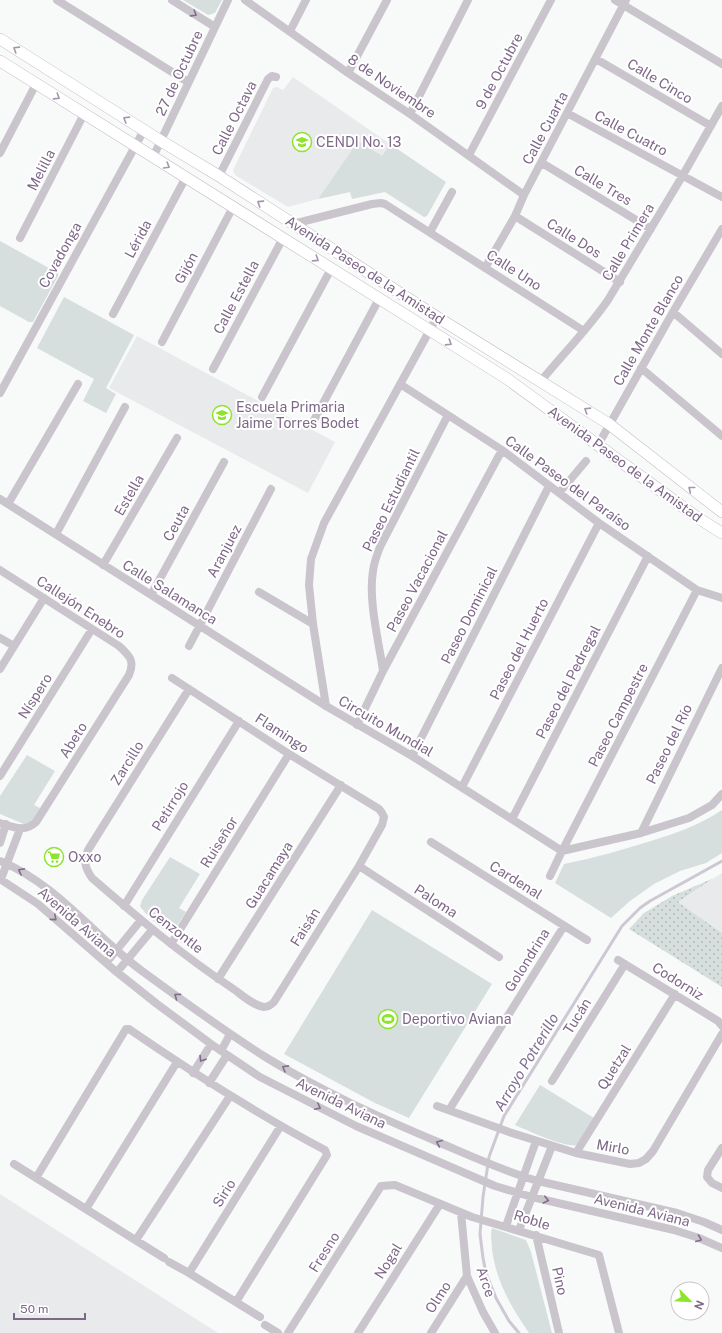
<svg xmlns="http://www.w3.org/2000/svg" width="722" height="1333" font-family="'Public Sans',sans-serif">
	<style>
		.built { fill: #e9eaeb }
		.grass { fill: url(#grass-dots) }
		.green { fill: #d6dfde }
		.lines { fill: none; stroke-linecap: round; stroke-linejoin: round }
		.stream { stroke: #cec8d5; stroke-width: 3 }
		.secondary-casing { stroke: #c0b9c3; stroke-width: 12 }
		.street { stroke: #cac5cc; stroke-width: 8 }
		.secondary { stroke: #fff; stroke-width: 11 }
		.oneway { stroke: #826d8b }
		.oneway2 { stroke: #a595ac }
		.labels { text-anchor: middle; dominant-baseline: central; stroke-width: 4; stroke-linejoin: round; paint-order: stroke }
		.street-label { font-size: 14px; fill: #7e6888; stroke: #fff }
		.poi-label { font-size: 14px; fill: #7e6888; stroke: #fff; text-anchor: start }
		.water-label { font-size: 15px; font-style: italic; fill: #816f92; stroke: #fff }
	</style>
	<defs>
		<pattern id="grass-dots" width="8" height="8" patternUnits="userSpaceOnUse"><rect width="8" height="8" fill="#d6dfde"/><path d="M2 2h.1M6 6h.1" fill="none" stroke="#b3b9ba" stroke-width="1.8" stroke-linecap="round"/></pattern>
	</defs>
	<rect width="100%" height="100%" fill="#f7faf8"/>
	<path class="built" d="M 293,77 L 390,144 L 382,157 L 358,141 L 318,199 L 288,207 L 235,175 L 233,170 L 273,88 L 277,87 L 283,90 Z
		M 137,336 L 335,442 L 308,493 L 109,388 Z
		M 722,873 L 722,933 L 678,902 Z
		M 0,1194 L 218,1333 L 0,1333 Z"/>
	<path class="grass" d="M 714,878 L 678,902 L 722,933 L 722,987 L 629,929 L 644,913 L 672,896 Z"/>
	<path class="green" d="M 183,0 L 222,0 L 215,13 L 208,15 Z
		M 358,141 L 382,156 L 390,144 L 446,182 L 427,216 L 424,217 L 385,192 L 352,199 L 350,192 L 318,199 Z
		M 0,241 L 58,273 L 58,276 L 33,322 L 29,322 L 0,306 Z
		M 64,297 L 134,335 L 106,388 L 116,394 L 106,413 L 83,401 L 94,379 L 37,348 Z
		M 27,755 L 55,771 L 34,805 L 40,808 L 33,822 L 26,825 L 0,814 L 0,796 Z
		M 722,810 L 722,853 L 706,863 L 680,871 L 654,884 L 630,901 L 611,918 L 555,883 L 564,864 C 594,858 622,850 651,841 C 676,833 700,825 722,810 Z
		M 170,857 L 200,874 L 179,908 L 186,912 L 174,930 L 170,933 C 162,930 144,913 140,906 L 142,900 Z
		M 372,910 L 492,984 L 409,1118 L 375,1103 L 284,1054 Z
		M 540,1085 L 594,1118 L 578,1145 C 568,1149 526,1130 515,1125 Z
		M 492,1228 L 526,1240 L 531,1252 L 552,1333 L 529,1333 C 511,1307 496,1281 492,1249 C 492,1242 490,1235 492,1228 Z"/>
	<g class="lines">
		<path class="stream" d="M 519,1333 L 509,1321 L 496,1298 L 486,1273 L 483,1258 L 480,1234 L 483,1197 L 489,1157 L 504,1116 L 622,926 L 640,908 L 650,901 L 722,861"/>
		<g class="secondary-casing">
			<path id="secondary" d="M 0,39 L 161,141 L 219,176 L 437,317 L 609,424 L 722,512
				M 0,61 L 506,378 L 698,518 L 722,533"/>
		</g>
		<path class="street" d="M 57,0 L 188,82
			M 172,0 L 215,27
			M 245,0 L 348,73 L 410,114 L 524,195
			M 615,0 L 722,64
			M 290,31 L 306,0
			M 596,59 L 711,126
			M 348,73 L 387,0
			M 567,113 L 722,197
			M 410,114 L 468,0
			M 0,153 L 36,84
			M 469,155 L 551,0
			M 153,157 L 228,0
			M 542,163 L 651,229
			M 219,176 L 268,79 L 272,76 L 276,77
			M 515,216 L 620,282
			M 293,224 L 372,204 L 381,203 L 385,204 L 584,331
			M 430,232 L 452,192
			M 20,238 L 84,114
			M 485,268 L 515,216 L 524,195 L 626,0
			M 673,312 L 722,354
			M 113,314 L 186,177
			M 162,342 L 233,207
			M 641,368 L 722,436
			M 213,369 L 283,238
			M 541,381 C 563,354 588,329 608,300 L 683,175 L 722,106
			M 400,384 L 502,450 L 599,523 L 697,590 L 722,598
			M 0,393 L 144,130
			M 262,397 L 331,269
			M 312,424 L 379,299
			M 598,445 L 673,312 L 722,229
			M 559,493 L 586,461
			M 0,499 L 326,706 L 412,756 L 562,851 L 641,833 L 689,818 L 712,805 L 722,794
			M 8,504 L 78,384
			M 56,534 L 125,407
			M 103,565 L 177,438
			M 0,570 L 119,646 C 130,656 135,661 129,675 L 36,822 C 25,833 13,827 0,823
			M 259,592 L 313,624
			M 151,595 L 224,462
			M 0,638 L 14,646
			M 189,646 L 271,489
			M 0,669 L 44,598
			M 383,671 C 379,642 368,600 373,571 C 374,562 377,555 380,547 L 448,415
			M 172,678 L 289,754 L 379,809 L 382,813 L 384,817 L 382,825 L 359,866 L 274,1002 C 271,1005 268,1007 264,1007 C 252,1005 241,994 232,988 C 182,955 137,917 92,878 C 85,868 83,861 88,850 L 189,689
			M 326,706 L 313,624 L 309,585 L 311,559 L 324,523 L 437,317
			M 357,725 L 383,671 L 502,450
			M 412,756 L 549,486
			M 0,776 L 92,629
			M 462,787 L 599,523
			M 512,819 L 648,556
			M 641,833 L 722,668
			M 431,842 L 587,940
			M 0,843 L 6,824
			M 0,861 C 57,884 94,936 142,971 C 183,1001 224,1031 267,1058 C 321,1091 379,1117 438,1142 C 471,1156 503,1171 538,1181 L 677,1213 L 704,1222 L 722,1230
			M 359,866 L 499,957
			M 550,876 L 562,851 L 697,590
			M 0,879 L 38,904 L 113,969 L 157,1004 L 211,1044 L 260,1077 L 356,1126 L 495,1186 L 532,1197 L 674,1230 L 699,1238 L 722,1248
			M 1,879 L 20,829
			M 124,906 L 239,721
			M 171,944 L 289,754
			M 618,960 L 718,1021 L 722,1026
			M 106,963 L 141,920
			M 117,972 L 152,930
			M 218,979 L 341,785
			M 221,1051 L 230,1034
			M 193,1073 L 211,1044
			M 552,1081 L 625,964
			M 209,1083 L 227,1055
			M 437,1106 L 509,1132 L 576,1153 L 630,1164 L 639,1163 L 646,1159 L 653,1151 L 722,1034
			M 449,1110 L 564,926
			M 722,1148 L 708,1170 L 707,1177 L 712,1183 L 722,1188
			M 576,1153 L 675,994
			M 14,1164 L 164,1258
			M 36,1178 L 126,1029 L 129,1029 C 193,1073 257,1114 325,1150 L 327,1155 L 236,1302
			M 86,1209 L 177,1062
			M 461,1213 L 467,1276 L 483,1312 L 495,1333
			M 506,1226 L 536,1141
			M 519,1230 L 552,1146
			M 536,1235 L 559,1333
			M 136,1240 L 230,1096
			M 169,1262 L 189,1273 L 260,1317
			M 189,1273 L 280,1127
			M 265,1325 L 278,1333
			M 288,1333 L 381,1186 L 395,1185 L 472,1217 L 599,1255 L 619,1333
			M 358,1333 L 440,1204
			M 431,1333 L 467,1276"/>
		<use href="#secondary" class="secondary"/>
	</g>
	<defs><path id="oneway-chevron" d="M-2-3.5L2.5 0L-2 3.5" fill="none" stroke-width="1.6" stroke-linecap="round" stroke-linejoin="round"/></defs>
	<g class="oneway">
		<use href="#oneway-chevron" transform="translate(194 14) rotate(32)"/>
		<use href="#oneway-chevron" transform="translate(21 871) rotate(-152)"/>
		<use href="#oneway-chevron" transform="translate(54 918) rotate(41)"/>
		<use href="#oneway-chevron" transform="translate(177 996) rotate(-144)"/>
		<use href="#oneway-chevron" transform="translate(202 1059) rotate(122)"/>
		<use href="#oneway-chevron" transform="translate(285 1068) rotate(-151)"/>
		<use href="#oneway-chevron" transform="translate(318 1107) rotate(27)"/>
		<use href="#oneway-chevron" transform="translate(439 1143) rotate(-157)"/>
		<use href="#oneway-chevron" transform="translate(546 1200) rotate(13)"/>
		<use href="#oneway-chevron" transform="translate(699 1239) rotate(21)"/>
	</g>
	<g class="oneway2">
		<use href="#oneway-chevron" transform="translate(16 49) rotate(-148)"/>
		<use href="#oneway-chevron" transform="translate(57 97) rotate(32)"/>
		<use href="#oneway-chevron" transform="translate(126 119) rotate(-148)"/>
		<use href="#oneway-chevron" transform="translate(167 166) rotate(31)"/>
		<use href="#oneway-chevron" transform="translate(260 203) rotate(-147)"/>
		<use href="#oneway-chevron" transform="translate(316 259) rotate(33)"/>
		<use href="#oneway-chevron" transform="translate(449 343) rotate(32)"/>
		<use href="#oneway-chevron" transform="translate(587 410) rotate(-148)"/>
		<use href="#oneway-chevron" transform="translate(691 489) rotate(-142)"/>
	</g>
	<defs>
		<g id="school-ring" transform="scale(1)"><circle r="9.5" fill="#fff" stroke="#8de42d" stroke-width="1.5"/><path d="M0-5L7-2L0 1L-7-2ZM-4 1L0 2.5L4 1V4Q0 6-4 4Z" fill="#8de42d"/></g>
		<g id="supermarket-ring" transform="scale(1)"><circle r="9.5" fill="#fff" stroke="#8de42d" stroke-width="1.5"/><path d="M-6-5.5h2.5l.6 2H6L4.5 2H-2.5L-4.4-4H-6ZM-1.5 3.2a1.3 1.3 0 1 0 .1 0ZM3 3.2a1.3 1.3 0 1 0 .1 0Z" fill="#8de42d"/></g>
		<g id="stadium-ring" transform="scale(1)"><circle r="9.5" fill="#fff" stroke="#8de42d" stroke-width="1.5"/><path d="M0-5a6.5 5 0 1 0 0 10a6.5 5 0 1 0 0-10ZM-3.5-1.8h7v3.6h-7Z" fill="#8de42d"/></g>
	</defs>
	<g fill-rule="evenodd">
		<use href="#school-ring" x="302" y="142"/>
		<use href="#school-ring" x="222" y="415"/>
		<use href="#supermarket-ring" x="54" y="857"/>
		<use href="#stadium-ring" x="388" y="1019"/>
	</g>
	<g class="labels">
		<g class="street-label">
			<text transform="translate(499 71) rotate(-62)">9 de Octubre</text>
			<text transform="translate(179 73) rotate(-65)">27 de Octubre</text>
			<text transform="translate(660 81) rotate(31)">Calle Cinco</text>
			<text transform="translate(392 86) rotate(34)">8 de Noviembre</text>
			<text transform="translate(234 118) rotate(-63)">Calle Octava</text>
			<text transform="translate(545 128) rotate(-62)">Calle Cuarta</text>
			<text transform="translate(631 133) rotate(28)">Calle Cuatro</text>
			<text transform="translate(41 170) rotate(-63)">Melilla</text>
			<text transform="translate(603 185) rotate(31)">Calle Tres</text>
			<text transform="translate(574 238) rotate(32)">Calle Dos</text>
			<text transform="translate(138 239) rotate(-62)">Lérida</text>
			<text transform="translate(628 242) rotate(-59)">Calle Primera</text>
			<text transform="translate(60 255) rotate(-61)">Covadonga</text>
			<text transform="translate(186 268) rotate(-62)">Gijón</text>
			<text transform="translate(365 270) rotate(33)">Avenida Paseo de la Amistad</text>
			<text transform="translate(514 270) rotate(33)">Calle Uno</text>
			<text transform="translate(236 297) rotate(-62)">Calle Estella</text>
			<text transform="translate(648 330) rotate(-60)">Calle Monte Blanco</text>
			<text transform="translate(625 464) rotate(36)">Avenida Paseo de la Amistad</text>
			<text transform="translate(568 483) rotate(36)">Calle Paseo del Paraíso</text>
			<text transform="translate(129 495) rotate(-60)">Estella</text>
			<text transform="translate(391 500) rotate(-64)">Paseo Estudiantil</text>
			<text transform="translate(176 523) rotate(-61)">Ceuta</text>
			<text transform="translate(224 551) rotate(-62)">Aranjuez</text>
			<text transform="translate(417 581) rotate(-62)">Paseo Vacacional</text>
			<text transform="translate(170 592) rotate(32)">Calle Salamanca</text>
			<text transform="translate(81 607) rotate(33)">Callejón Enebro</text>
			<text transform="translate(469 615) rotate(-63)">Paseo Dominical</text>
			<text transform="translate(519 649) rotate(-63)">Paseo del Huerto</text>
			<text transform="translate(568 682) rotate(-63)">Paseo del Pedregal</text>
			<text transform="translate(35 696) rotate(-58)">Níspero</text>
			<text transform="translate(618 715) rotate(-63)">Paseo Campestre</text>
			<text transform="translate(386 726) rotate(30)">Circuito Mundial</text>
			<text transform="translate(282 733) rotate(33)">Flamingo</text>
			<text transform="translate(73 740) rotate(-58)">Abeto</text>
			<text transform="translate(669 744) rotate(-64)">Paseo del Río</text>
			<text transform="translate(127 763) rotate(-58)">Zarcillo</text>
			<text transform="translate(170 806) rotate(-58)">Petirrojo</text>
			<text transform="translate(219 842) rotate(-58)">Ruiseñor</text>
			<text transform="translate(269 875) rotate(-58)">Guacamaya</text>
			<text transform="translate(516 880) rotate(32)">Cardenal</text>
			<text transform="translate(436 901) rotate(33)">Paloma</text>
			<text transform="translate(77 922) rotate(41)">Avenida Aviana</text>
			<text transform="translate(305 927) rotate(-58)">Faisán</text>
			<text transform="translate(176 930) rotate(38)">Cenzontle</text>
			<text transform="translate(527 960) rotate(-58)">Golondrina</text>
			<text transform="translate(678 981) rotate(32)">Codorniz</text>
			<text transform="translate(577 1016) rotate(-58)">Tucán</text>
			<text transform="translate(614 1067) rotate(-58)">Quetzal</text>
			<text transform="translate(341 1103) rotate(26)">Avenida Aviana</text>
			<text transform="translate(613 1147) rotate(10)">Mirlo</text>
			<text transform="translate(224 1193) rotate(-58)">Sirio</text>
			<text transform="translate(642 1210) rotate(14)">Avenida Aviana</text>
			<text transform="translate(532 1220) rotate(17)">Roble</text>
			<text transform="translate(324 1252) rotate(-58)">Fresno</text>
			<text transform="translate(388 1261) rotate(-58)">Nogal</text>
			<text transform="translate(560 1281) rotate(77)">Pino</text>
			<text transform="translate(486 1282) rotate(71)">Arce</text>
			<text transform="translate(438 1297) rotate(-57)">Olmo</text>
		</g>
		<g class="poi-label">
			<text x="316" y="142">CENDI No. 13</text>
			<text x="236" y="407">Escuela Primaria<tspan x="236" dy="16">Jaime Torres Bodet</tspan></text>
			<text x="68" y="857">Oxxo</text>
			<text x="402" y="1019">Deportivo Aviana</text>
		</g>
		<g class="water-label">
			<text transform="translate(526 1062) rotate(-59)">Arroyo Potrerillo</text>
		</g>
	</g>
	<g transform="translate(690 1301) rotate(114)"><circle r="19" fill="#ffffff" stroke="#cbc3cf"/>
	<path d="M0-3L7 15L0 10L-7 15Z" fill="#8de42d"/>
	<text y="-6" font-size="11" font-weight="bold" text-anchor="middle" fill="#7e6888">N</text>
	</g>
	<path d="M14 1313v6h71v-6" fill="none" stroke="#7e6888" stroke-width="2"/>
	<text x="20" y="1313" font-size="12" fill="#7e6888" stroke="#ffffff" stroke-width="3" paint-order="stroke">50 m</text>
</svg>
